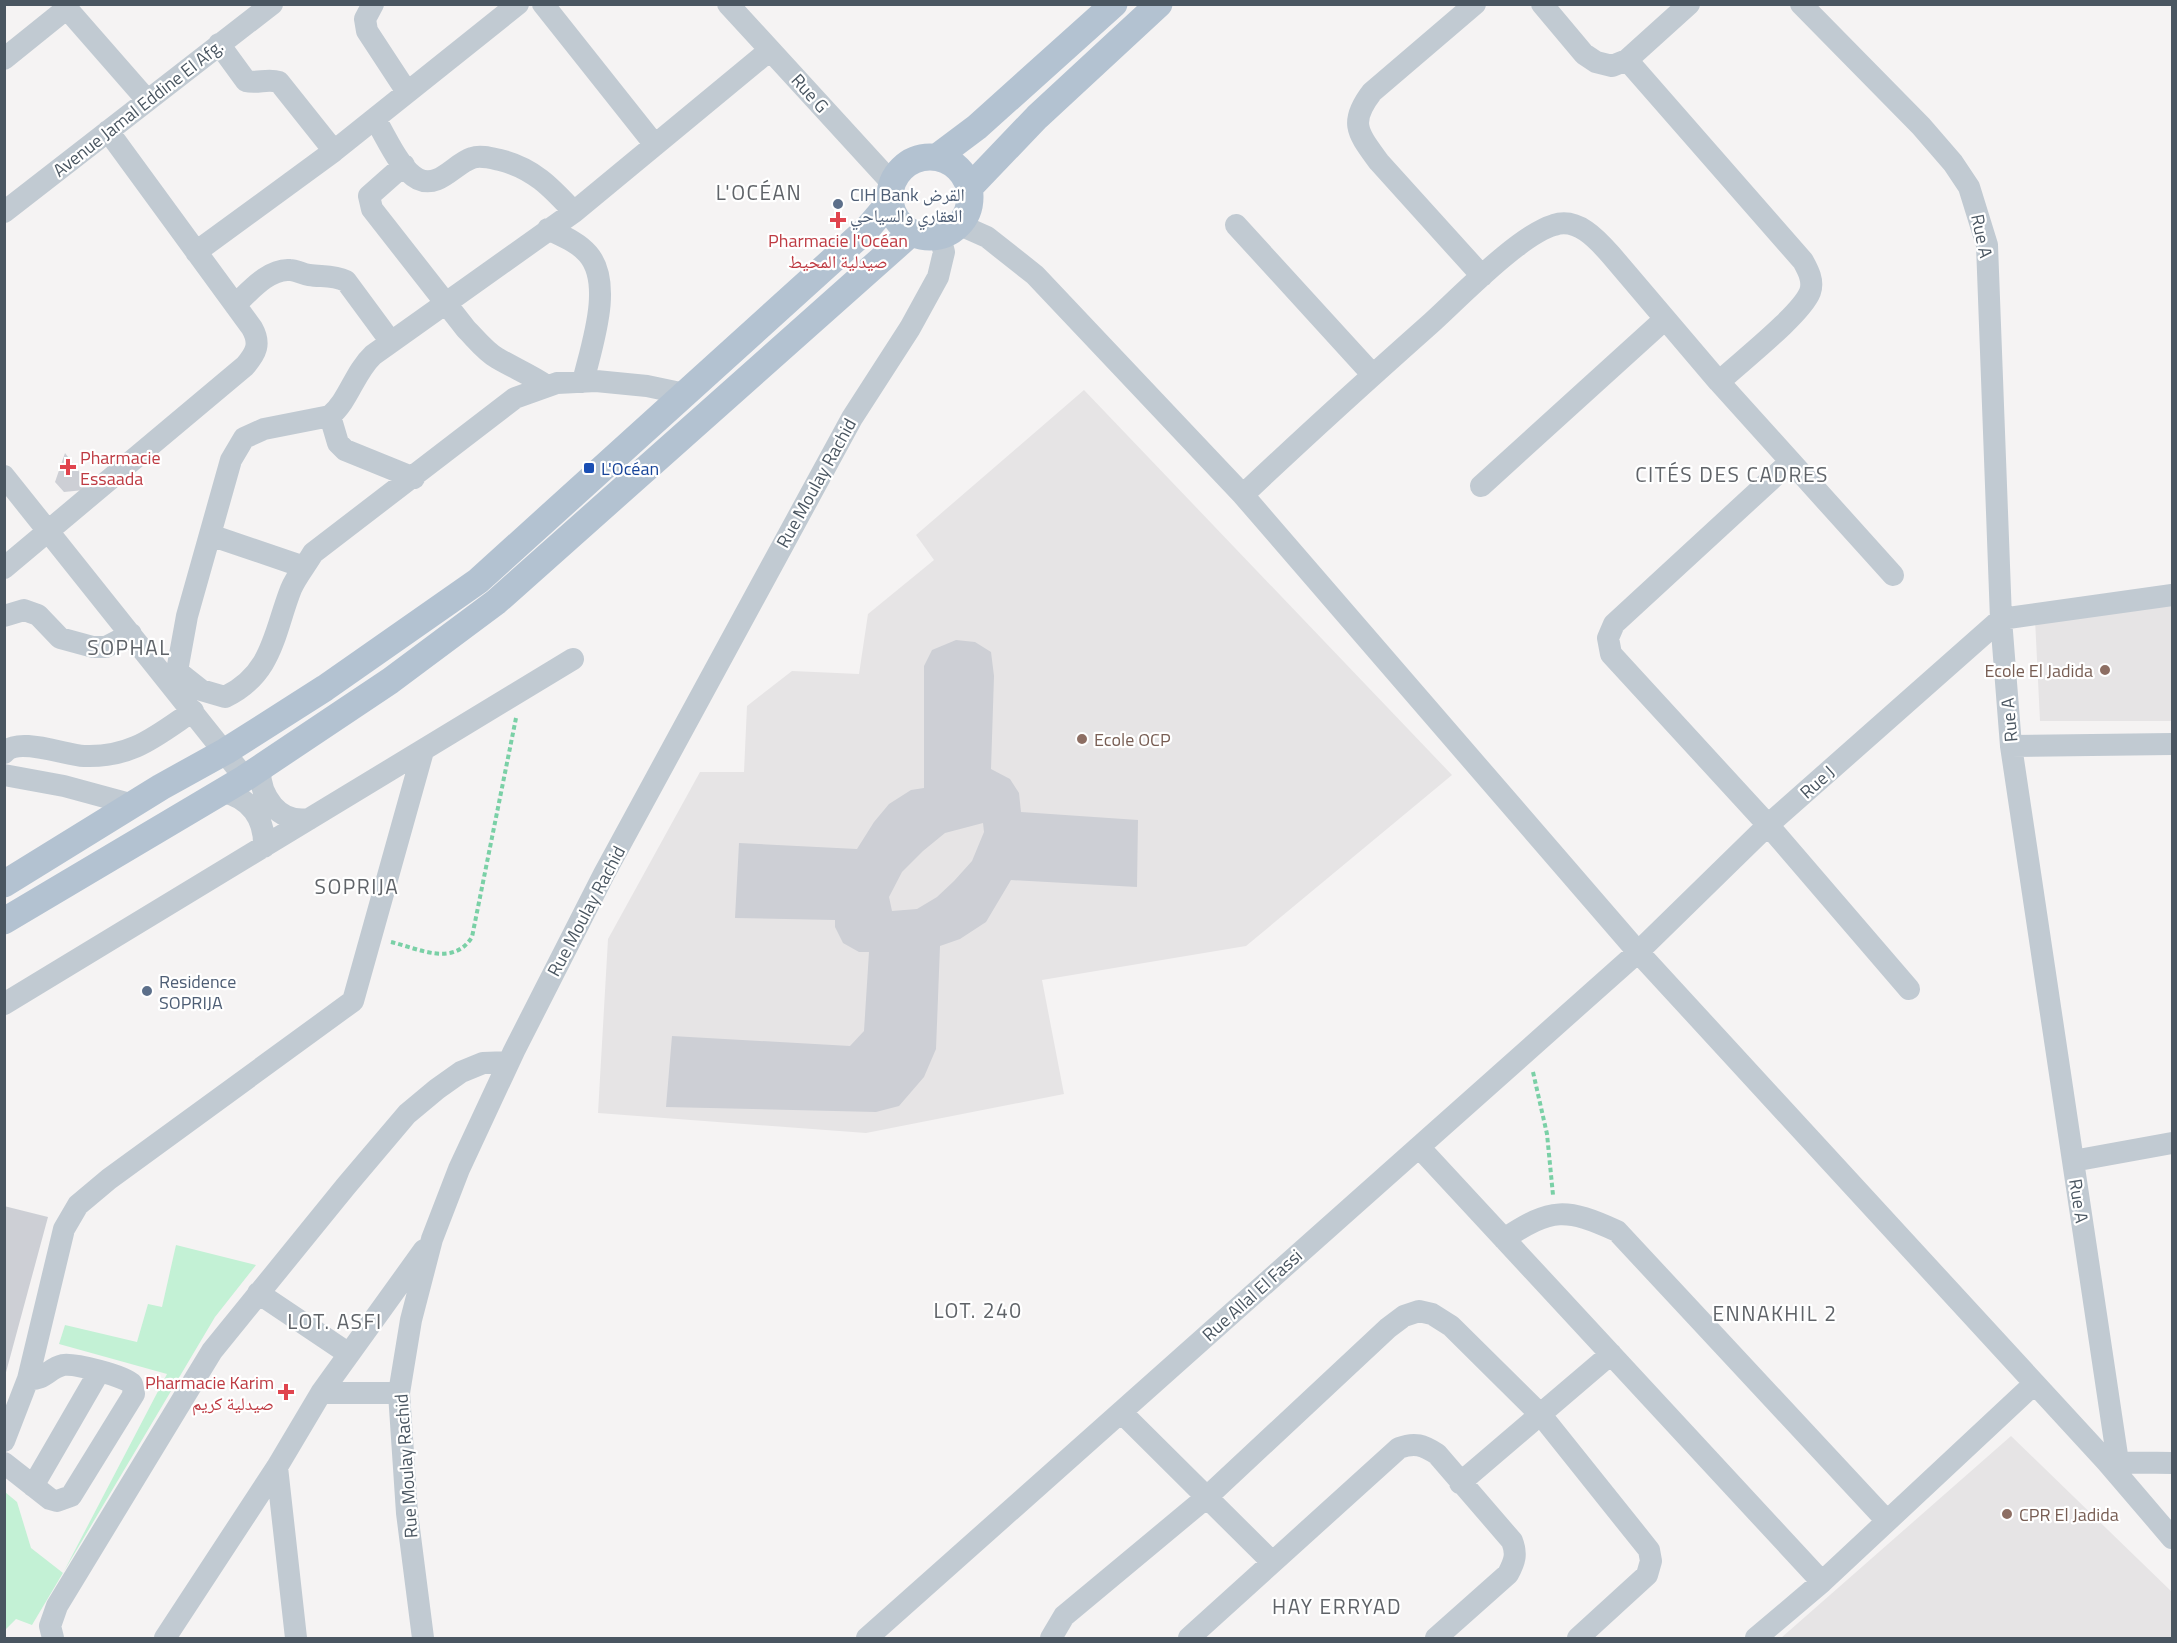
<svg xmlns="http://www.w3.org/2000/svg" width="2177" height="1643" font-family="'Titillium Web','Noto Naskh Arabic',sans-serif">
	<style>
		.education { fill: #e6e4e5 }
		.green { fill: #c3f1d5 }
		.building { fill: #cdcfd5; fill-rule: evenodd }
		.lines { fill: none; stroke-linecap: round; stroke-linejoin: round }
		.path { stroke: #7ad0a6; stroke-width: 4; stroke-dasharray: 4.5 3; stroke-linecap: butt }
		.minor { stroke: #c1cad2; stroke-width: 22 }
		.major { stroke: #b3c2d1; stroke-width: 27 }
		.service-dot { fill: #5c6f8a; stroke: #fff; stroke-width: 2 }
		.health-dot { fill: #e0444e; stroke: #fff; stroke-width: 2 }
		.transit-dot { fill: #1a4fb4; stroke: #fff; stroke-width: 2 }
		.education-dot { fill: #8d6e63; stroke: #fff; stroke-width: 2 }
		.labels { text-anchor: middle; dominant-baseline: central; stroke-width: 4.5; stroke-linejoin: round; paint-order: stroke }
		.street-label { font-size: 18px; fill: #4a5661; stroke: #fff }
		.service-label { font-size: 18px; fill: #4e5e75; stroke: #fff; text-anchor: start }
		.health-label { font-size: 18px; fill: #be3a42; stroke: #fff }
		.transit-label { font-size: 18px; fill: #164399; stroke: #fff; text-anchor: start }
		.education-label { font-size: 18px; fill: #785e54; stroke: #fff; text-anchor: start }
		.quarter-label { font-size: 21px; letter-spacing: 1.5px; fill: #5f6368; stroke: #fff }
	</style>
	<rect width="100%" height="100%" fill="#f5f3f3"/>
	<path class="education" d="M 1084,390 L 1452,775 L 1246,946 L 1042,980 L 1064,1094 L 866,1133 L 598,1113 L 608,939 L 700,772 L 744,772 L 747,706 L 792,671 L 859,674 L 868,614 L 934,560 L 916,535 Z
		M 2172,595 L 2172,721 L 2040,721 L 2035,619 Z
		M 2011,1436 L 2172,1592 L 2172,1638 L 1781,1638 Z"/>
	<path class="green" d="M 176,1245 L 256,1265 L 215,1317 L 32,1625 L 16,1619 L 5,1630 L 5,1492 L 17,1502 L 31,1548 L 63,1573 L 167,1374 L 59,1344 L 65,1325 L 137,1342 L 148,1304 L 162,1307 Z"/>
	<path class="building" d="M 65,453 L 87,482 L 84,490 L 64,492 L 55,482 Z
		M 956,640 L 975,642 L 991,652 L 994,676 L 991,769 L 1010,779 L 1019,793 L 1021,812 L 1138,820 L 1137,887 L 1011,880 L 986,922 L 960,939 L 940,946 L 936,1049 L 924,1077 L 899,1106 L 876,1112 L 666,1107 L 672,1036 L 850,1046 L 864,1031 L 869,952 L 859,952 L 843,943 L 835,927 L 835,920 L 735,918 L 739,843 L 857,849 L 874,822 L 889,804 L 911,790 L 924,788 L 924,666 L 932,650 ZM 983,823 L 984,832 L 972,861 L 954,881 L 937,897 L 917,909 L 892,911 L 889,897 L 902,872 L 923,851 L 945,833 Z
		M 4,1206 L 48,1217 L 5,1376 L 4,1376 Z"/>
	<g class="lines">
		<path class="path" d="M 391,942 C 420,949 453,967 472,937 L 516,718
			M 1533,1072 L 1547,1134 L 1553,1195"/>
		<path class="minor" d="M 63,4 L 147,100
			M 373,4 L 365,19 L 367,31 L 407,92
			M 543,4 L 655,145
			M 728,4 L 891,182
			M 1475,4 L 1372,92 C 1348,123 1358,133 1379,162 L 1482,276
			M 1542,4 L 1584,54 L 1596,62 L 1612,66 L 1627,60 L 1689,4
			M 1801,4 L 1921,126 L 1953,163 L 1969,187 L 1987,245 L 2001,619 L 2011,746 L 2118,1462
			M 219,44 L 246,81 C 258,84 267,78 279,82 L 334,151
			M 4,59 L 66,9
			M 1627,60 L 1803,261 C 1808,270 1814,281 1810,292 C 1801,315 1739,363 1719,382
			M 375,119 C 386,136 399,169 418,179 C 439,189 454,164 472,158 C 480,155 491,158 500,160 C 533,168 551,187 574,212
			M 404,165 L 369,196 L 372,209 L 466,329 C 476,339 485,351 497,358 C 514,368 531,375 547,386
			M 4,212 L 272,4
			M 960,225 L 987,237 L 1035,275 L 1243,495 L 1638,952 L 2107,1462 L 2172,1538
			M 1236,225 L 1372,374
			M 548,229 C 562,236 578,242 588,254 C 614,284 591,347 583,382
			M 196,252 L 334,151 L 518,4
			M 235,305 C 249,292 269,268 290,270 C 296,270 302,274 309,275 C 322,277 333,275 346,281 L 391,342
			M 330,416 L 338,443 L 345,450 L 414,478
			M 1790,462 L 1614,624 L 1608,638 L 1611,654 L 1768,825 L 1909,989
			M 4,476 L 245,778
			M 1481,486 L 1665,319
			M 1243,495 C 1304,437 1366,381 1429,325 C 1458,299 1519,235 1554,225 C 1577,217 1597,239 1611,255 L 1719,382 L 1893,575
			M 210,535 L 304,567
			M 4,568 L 245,366 C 256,353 261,344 252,328 L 108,131
			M 4,616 L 24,610 L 38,615 L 60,638 L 93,647 L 106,647 L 131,634
			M 177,671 L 201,690 L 225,697 C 273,674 274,632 291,589 C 296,577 306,565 313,553 L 515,398 L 557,383 L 596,381 L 647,386 L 685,394
			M 176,689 L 177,671 L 187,616 L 231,460 L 244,438 L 264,429 L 330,416 C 349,400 354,373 373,355 L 574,212 L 770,50
			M 2011,746 L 2172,744
			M 4,753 C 17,736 65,755 84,756 C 132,758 156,736 193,711
			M 260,768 C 259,796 279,824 309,819
			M 4,775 L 64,786 L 134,805
			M 223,792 C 250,798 265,818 264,847
			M 4,1004 L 573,659
			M 1419,1147 L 1822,1582
			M 2073,1161 L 2172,1143
			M 1504,1239 C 1552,1207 1566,1208 1617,1231 L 1887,1521
			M 258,1293 L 349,1354
			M 321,1393 L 399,1393
			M 1121,1412 L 1272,1562
			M 4,1441 L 28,1379 L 64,1229 L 78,1205 L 109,1179 L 353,1001 L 423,751
			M 2107,1462 L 2172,1463
			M 4,1463 L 50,1499 L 57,1501 L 71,1496 L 134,1394 L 132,1384 C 125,1376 74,1363 63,1365 C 49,1368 44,1381 28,1379
			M 277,1467 L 296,1638
			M 1460,1483 L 1611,1354
			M 33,1486 L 99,1372
			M 53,1638 L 50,1626 L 57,1606 L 212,1351 L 346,1186 L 407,1114 L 437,1089 L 461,1072 L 483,1063 L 509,1062
			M 165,1638 L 277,1467 L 321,1393 L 424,1250
			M 423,1638 L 407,1513 L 399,1393 L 411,1320 L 432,1239 L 459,1169 L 514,1051 L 604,874 L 852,418 L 910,328 L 938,277 L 944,252 L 940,237
			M 867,1638 L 1638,952 L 1768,825 L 2001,619 L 2172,595
			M 1051,1638 L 1064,1616 L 1207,1497 L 1388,1328 L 1404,1316 L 1419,1311 L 1432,1314 L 1451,1326 L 1541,1415 L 1649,1550 L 1651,1561 L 1647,1575 L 1578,1638
			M 1189,1638 L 1399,1448 C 1415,1442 1423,1445 1437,1454 L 1512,1541 C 1517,1554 1515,1561 1508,1574 L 1436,1638
			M 1756,1638 L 1822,1582 L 2034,1384"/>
		<path class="major" d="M890 197a40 40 0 1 1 80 0a40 40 0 1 1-80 0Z
			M 937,157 L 977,127 L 1114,4
			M 970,187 L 1037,117 L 1159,4
			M 4,884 L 161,787 L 226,751 L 325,688 L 478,581 L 867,229 L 890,202
			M 4,921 L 245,778 L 390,681 L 496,602 L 911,233"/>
	</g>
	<g class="service-dot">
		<circle cx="838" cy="204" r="6"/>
		<circle cx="147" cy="991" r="6"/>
	</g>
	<g class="health-dot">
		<path d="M835 211h6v6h6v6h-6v6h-6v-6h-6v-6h6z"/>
		<path d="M65 458h6v6h6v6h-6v6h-6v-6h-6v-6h6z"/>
		<path d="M283 1383h6v6h6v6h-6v6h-6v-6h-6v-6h6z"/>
	</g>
	<rect class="transit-dot" x="583" y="462" width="12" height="12" rx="3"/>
	<g class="education-dot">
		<circle cx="2105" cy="670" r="6"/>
		<circle cx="1082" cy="739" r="6"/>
		<circle cx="2007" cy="1514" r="6"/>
	</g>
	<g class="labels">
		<g class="street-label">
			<text transform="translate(810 93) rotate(48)">Rue G</text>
			<text transform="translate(138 108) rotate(-38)">Avenue Jamal Eddine El Afg.</text>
			<text transform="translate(1982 236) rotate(78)">Rue A</text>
			<text transform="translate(816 483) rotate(-61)">Rue Moulay Rachid</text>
			<text transform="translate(2009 720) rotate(-95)">Rue A</text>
			<text transform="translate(1817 782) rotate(-42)">Rue J</text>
			<text transform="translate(586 911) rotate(-62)">Rue Moulay Rachid</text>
			<text transform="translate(2079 1201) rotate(81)">Rue A</text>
			<text transform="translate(1252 1295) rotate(-42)">Rue Allal El Fassi</text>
			<text transform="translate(406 1466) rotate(-94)">Rue Moulay Rachid</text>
		</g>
		<g class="service-label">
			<text x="850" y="194">CIH Bank القرض<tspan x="850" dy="21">العقاري والسياحي</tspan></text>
			<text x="159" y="981">Residence<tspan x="159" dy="21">SOPRIJA</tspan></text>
		</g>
		<g class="health-label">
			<text x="838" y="240">Pharmacie l'Océan<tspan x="838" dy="21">صيدلية المحيط</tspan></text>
			<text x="80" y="457" text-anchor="start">Pharmacie<tspan x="80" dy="21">Essaada</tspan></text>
			<text x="274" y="1382" text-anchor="end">Pharmacie Karim<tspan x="274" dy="21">صيدلية كريم</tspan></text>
		</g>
		<g class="transit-label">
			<text x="601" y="468">L'Océan</text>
		</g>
		<g class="education-label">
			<text x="2093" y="670" text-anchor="end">Ecole El Jadida</text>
			<text x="1094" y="739">Ecole OCP</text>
			<text x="2019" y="1514">CPR El Jadida</text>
		</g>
		<g class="quarter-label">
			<text x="759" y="192">L'OCÉAN</text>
			<text x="1732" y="474">CITÉS DES CADRES</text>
			<text x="129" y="647">SOPHAL</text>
			<text x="357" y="886">SOPRIJA</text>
			<text x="978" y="1310">LOT. 240</text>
			<text x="1775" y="1313">ENNAKHIL 2</text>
			<text x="335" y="1321">LOT. ASFI</text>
			<text x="1337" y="1606">HAY ERRYAD</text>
		</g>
	</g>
	<rect width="2177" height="1643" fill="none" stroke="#4a5661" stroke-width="12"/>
</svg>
